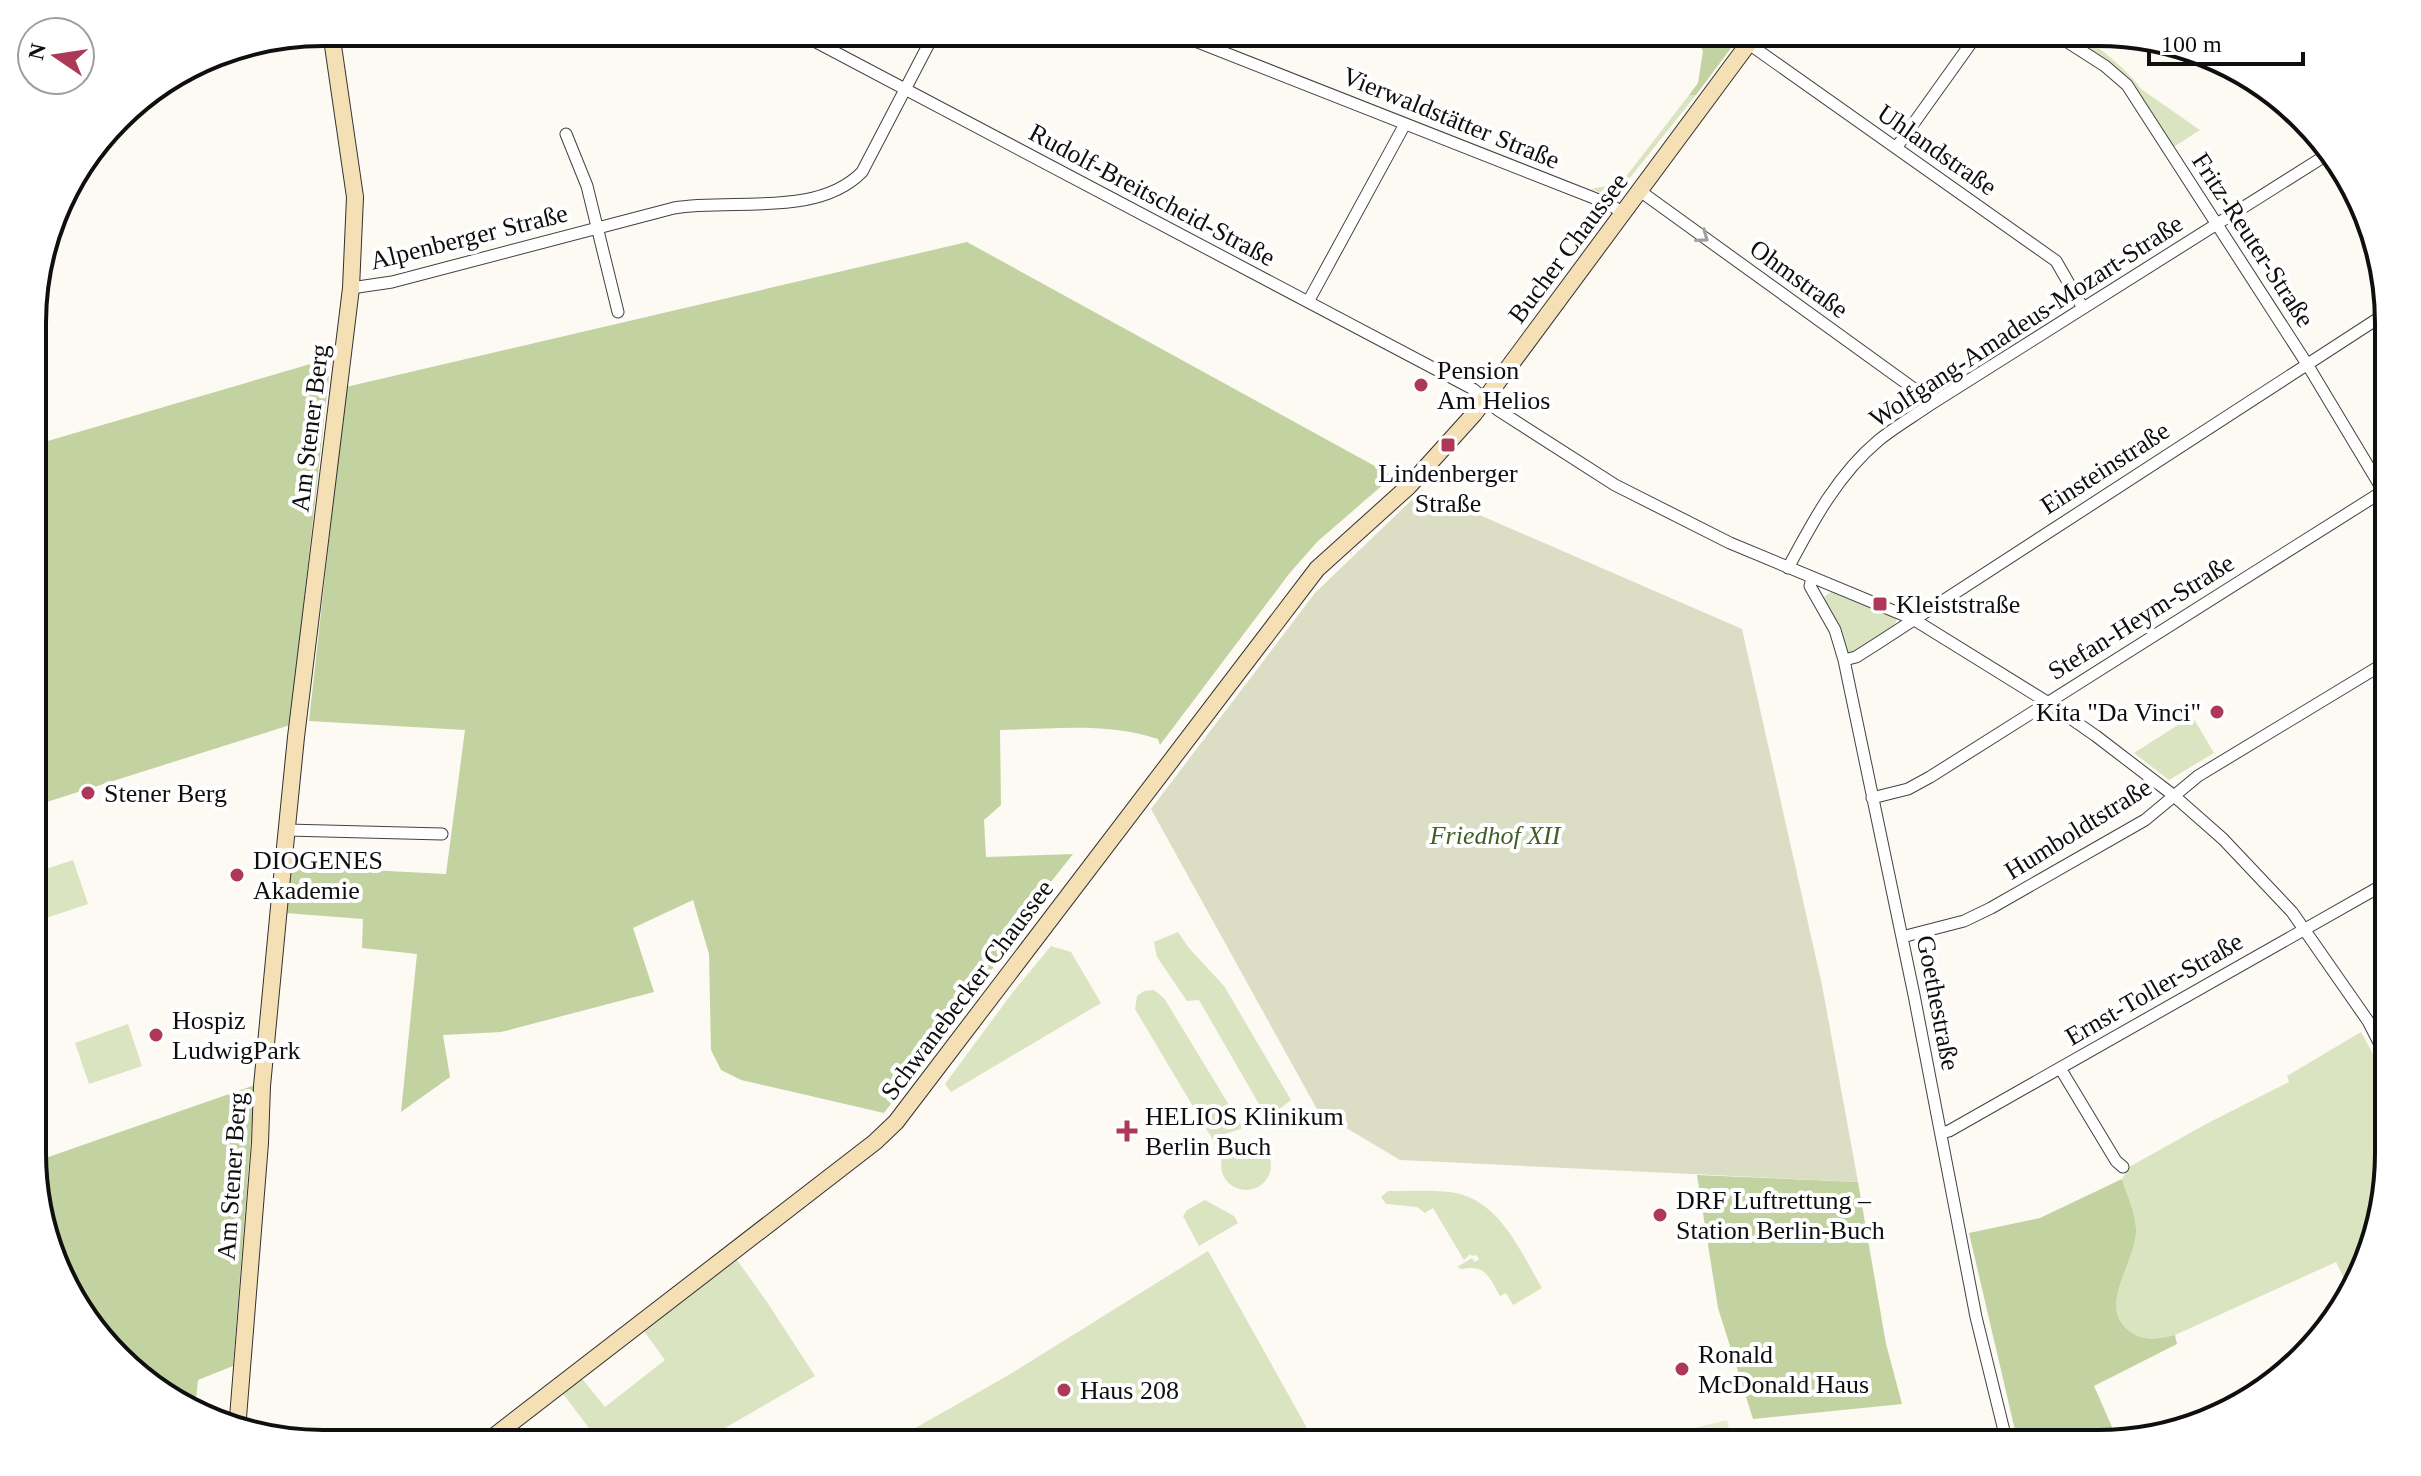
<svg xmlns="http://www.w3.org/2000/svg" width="2421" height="1476" font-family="Georgia,serif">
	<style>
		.green { fill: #dbe4c0 }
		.forest { fill: #c2d3a1 }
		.cemetery { fill: #dbdec5 }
		.pitch { fill: #e9edd0 }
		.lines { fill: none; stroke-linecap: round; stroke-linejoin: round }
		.street-casing { stroke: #424242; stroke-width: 13 }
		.secondary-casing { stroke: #313131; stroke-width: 18 }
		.street { stroke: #fff; stroke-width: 11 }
		.secondary { stroke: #f5e0b6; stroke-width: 16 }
		.oneway { stroke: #9f9f9f }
		.poi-dot { fill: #ae3857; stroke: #fff; stroke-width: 3 }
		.labels { text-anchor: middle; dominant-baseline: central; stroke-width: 8; stroke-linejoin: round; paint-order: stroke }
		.street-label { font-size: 26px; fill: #0f0f0f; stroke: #fff }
		.poi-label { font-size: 26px; fill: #0f0f0f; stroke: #fff; text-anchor: start }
		.park-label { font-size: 26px; font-style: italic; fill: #3f5f27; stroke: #fff }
		.rim { fill: none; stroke: #0f0f0f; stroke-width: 4 }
	</style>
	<rect width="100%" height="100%" fill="#fdf9f3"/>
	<path class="green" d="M 2062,32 C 2065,32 2072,32 2075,33 C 2092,40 2132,74 2141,89 L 2200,130 L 2172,148 L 2124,76 Z
		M 1689,95 L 1696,95 L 1614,198 L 1591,189 L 1621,183 Z
		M 1831,592 L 1896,618 L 1896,622 L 1887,633 L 1847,657 L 1840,632 L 1824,597 Z
		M 2192,716 L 2214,753 L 2169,780 L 2134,753 Z
		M 73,860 L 88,904 L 34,922 L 34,873 Z
		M 1178,932 L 1188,947 L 1224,986 L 1291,1100 L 1273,1114 L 1263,1111 L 1199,1000 L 1187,1001 L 1157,957 L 1154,942 Z
		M 1051,946 L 1071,952 L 1101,1003 L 951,1092 L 945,1084 L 1013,992 Z
		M 1154,990 L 1164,998 L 1243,1128 L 1225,1134 L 1216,1145 L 1135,1009 L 1137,996 L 1144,991 Z
		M 128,1024 L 142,1066 L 89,1084 L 75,1043 Z
		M 2361,1032 L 2388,1081 L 2388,1172 L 2349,1289 L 2336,1262 L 2175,1335 C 2158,1339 2143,1342 2128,1330 C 2098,1306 2135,1263 2136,1232 C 2137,1216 2127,1195 2122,1179 L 2129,1167 L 2208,1123 L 2289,1082 L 2287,1076 Z
		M1221 1165a25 25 0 1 1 50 0a25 25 0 1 1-50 0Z
		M 1388,1191 C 1408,1191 1430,1190 1450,1192 C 1499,1198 1520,1251 1542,1288 L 1513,1305 L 1506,1293 L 1500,1296 C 1493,1284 1487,1267 1471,1268 C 1457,1268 1469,1272 1457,1267 L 1472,1258 L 1475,1262 L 1479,1259 L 1476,1255 L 1472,1256 L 1470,1254 L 1464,1260 L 1433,1208 L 1425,1213 L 1417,1207 L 1386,1204 L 1381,1197 Z
		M 1205,1200 L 1234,1216 L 1238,1223 L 1199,1246 L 1183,1216 L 1187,1210 Z
		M 1208,1251 L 1316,1444 L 887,1444 L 1007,1376 Z
		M 737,1260 L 767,1302 L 815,1376 L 697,1444 L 601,1444 L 561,1391 L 580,1376 L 605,1407 L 665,1360 L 643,1330 Z"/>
	<path class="forest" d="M 1693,32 L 1743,32 L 1696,95 L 1689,95 L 1698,83 L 1703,51 Z
		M 967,242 L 1393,476 L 1317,542 L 1289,574 L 1160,745 L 1158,739 C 1107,722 1053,729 1000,730 L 1001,805 L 984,820 L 986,857 L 1073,854 L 1040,896 L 1038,908 L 884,1113 L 741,1080 L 721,1070 L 711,1050 L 709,954 L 693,900 L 633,928 L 654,992 L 501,1032 L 443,1035 L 450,1077 L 401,1112 L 417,954 L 362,948 L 363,919 L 285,913 L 290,866 L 446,874 L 465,730 L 309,721 L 346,387 Z
		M 331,358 L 290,725 L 34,806 L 34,445 Z
		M 255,1085 L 233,1366 L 198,1380 L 195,1410 L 229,1413 L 228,1428 L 162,1395 L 81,1314 L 34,1191 L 34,1162 Z
		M 1697,1175 L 1858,1182 L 1886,1344 L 1902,1404 L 1753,1419 L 1718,1308 Z
		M 2122,1179 C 2127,1195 2137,1216 2136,1232 C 2135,1263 2098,1306 2128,1330 C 2143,1342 2158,1339 2175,1335 L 2177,1344 L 2094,1386 L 2116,1436 L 2086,1443 L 2018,1443 L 1969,1233 L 2040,1218 Z"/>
	<path class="cemetery" d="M 1422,490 L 1742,629 L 1822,985 L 1858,1182 L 1400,1160 L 1318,1111 L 1151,809 L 1315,593 Z"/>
	<path class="pitch" d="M 1727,1420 L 1733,1444 L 1664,1444 L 1662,1436 Z"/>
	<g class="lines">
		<g class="street-casing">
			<path id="street" d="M 797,32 L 1473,389 L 1498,410 L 1615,485 L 1730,543 L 1913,619 L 2047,702 L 2096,736 L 2173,795 L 2223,839 L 2292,912 L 2368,1021 L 2388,1060
				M 1172,32 L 1609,204 L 1623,213
				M 2052,32 L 2105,66 L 2127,85 L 2307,364 L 2388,499
				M 1749,44 L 2056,261 L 2083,308
				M 566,134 L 587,186 L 618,312
				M 1896,148 L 1979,32
				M 1640,191 L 1917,391 L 1931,404
				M 351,288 L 392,282 L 674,208 C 732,198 817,218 862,172 L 935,32
				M 1308,302 L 1405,124
				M 1788,568 C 1813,521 1838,474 1879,440 C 1895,427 1914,416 1931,404 L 2328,154
				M 1812,578 L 1810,586 L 1835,630 L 1844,660 L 1914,995 L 1976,1317 L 2007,1443
				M 1844,660 L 1856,657 L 1878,643 L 2388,312
				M 1872,798 L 1908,789 L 1930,777 L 2388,488
				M 287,830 L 442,834
				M 1902,937 L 1964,921 L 1991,908 L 2145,820 L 2198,776 L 2388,661
				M 2060,1068 L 2116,1161 L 2123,1167
				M 1941,1133 L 1949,1131 L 2388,882"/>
		</g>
		<g class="secondary-casing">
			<path id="secondary" d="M 237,1430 L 260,1143 L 262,1086 L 279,907 L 296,737 L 351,288 L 355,197 L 331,32
				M 484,1444 L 875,1142 L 896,1122 L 1317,569 L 1409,486 L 1474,414 L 1757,32"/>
		</g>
		<use href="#street" class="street"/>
		<use href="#secondary" class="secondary"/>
	</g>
	<defs><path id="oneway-chevron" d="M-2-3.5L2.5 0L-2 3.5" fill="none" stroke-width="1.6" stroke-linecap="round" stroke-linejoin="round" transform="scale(2)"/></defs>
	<use class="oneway" href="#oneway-chevron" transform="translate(1703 237) rotate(36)"/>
	<g class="poi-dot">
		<circle cx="1421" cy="385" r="8"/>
		<rect x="1440" y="437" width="16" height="16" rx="4"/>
		<rect x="1872" y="596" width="16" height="16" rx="4"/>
		<circle cx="2217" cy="712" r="8"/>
		<circle cx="88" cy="793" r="8"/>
		<circle cx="237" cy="875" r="8"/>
		<circle cx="156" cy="1035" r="8"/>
		<path d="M1123 1119h8v8h8v8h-8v8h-8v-8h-8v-8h8z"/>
		<circle cx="1660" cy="1215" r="8"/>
		<circle cx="1682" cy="1369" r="8"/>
		<circle cx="1064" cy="1390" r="8"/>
	</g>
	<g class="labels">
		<g class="street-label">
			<text transform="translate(1451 118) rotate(22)">Vierwaldstätter Straße</text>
			<text transform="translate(1937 150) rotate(35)">Uhlandstraße</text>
			<text transform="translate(1152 195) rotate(28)">Rudolf-Breitscheid-Straße</text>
			<text transform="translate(469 237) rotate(-14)">Alpenberger Straße</text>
			<text transform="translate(2253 240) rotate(57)">Fritz-Reuter-Straße</text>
			<text transform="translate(1568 248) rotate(-53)">Bucher Chaussee</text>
			<text transform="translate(1799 279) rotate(36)">Ohmstraße</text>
			<text transform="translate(2026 321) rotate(-33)">Wolfgang-Amadeus-Mozart-Straße</text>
			<text transform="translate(310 428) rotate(-83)">Am Stener Berg</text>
			<text transform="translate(2105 468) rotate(-33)">Einsteinstraße</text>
			<text transform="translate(2141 617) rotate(-32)">Stefan-Heym-Straße</text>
			<text transform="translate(2078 829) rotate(-32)">Humboldtstraße</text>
			<text transform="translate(2154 989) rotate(-30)">Ernst-Toller-Straße</text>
			<text transform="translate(967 990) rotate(-53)">Schwanebecker Chaussee</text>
			<text transform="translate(1938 1003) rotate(79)">Goethestraße</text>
			<text transform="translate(232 1176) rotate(-86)">Am Stener Berg</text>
		</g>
		<g class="poi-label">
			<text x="1437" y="370">Pension<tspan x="1437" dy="30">Am Helios</tspan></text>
			<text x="1448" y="473" text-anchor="middle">Lindenberger<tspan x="1448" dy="30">Straße</tspan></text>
			<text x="1896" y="604">Kleiststraße</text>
			<text x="2201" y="712" text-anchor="end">Kita "Da Vinci"</text>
			<text x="104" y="793">Stener Berg</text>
			<text x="253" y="860">DIOGENES<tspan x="253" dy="30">Akademie</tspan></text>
			<text x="172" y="1020">Hospiz<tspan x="172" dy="30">LudwigPark</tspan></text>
			<text x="1145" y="1116">HELIOS Klinikum<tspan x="1145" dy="30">Berlin Buch</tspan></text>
			<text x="1676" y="1200">DRF Luftrettung –<tspan x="1676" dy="30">Station Berlin-Buch</tspan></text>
			<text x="1698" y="1354">Ronald<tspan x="1698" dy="30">McDonald Haus</tspan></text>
			<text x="1080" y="1390">Haus 208</text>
		</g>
		<g class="park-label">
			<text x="1495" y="835">Friedhof XII</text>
		</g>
	</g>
	<path d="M0 0H2421V1476H0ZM323 46H2098A277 277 0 0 1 2375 323V1153A277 277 0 0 1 2098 1430H323A277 277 0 0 1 46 1153V323A277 277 0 0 1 323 46Z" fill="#fff" fill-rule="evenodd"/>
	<path class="rim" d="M323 46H2098A277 277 0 0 1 2375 323V1153A277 277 0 0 1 2098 1430H323A277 277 0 0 1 46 1153V323A277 277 0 0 1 323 46Z"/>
	<g transform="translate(56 56) rotate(283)"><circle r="38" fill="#ffffff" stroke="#9f9f9f" stroke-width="2"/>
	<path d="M0-6L14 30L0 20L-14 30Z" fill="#ae3857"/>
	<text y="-12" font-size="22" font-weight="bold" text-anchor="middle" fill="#0f0f0f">N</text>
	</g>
	<path d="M2149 52v12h154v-12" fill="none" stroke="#0f0f0f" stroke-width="4"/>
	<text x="2161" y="52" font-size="24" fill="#0f0f0f" stroke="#ffffff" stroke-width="6" paint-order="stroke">100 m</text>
</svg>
